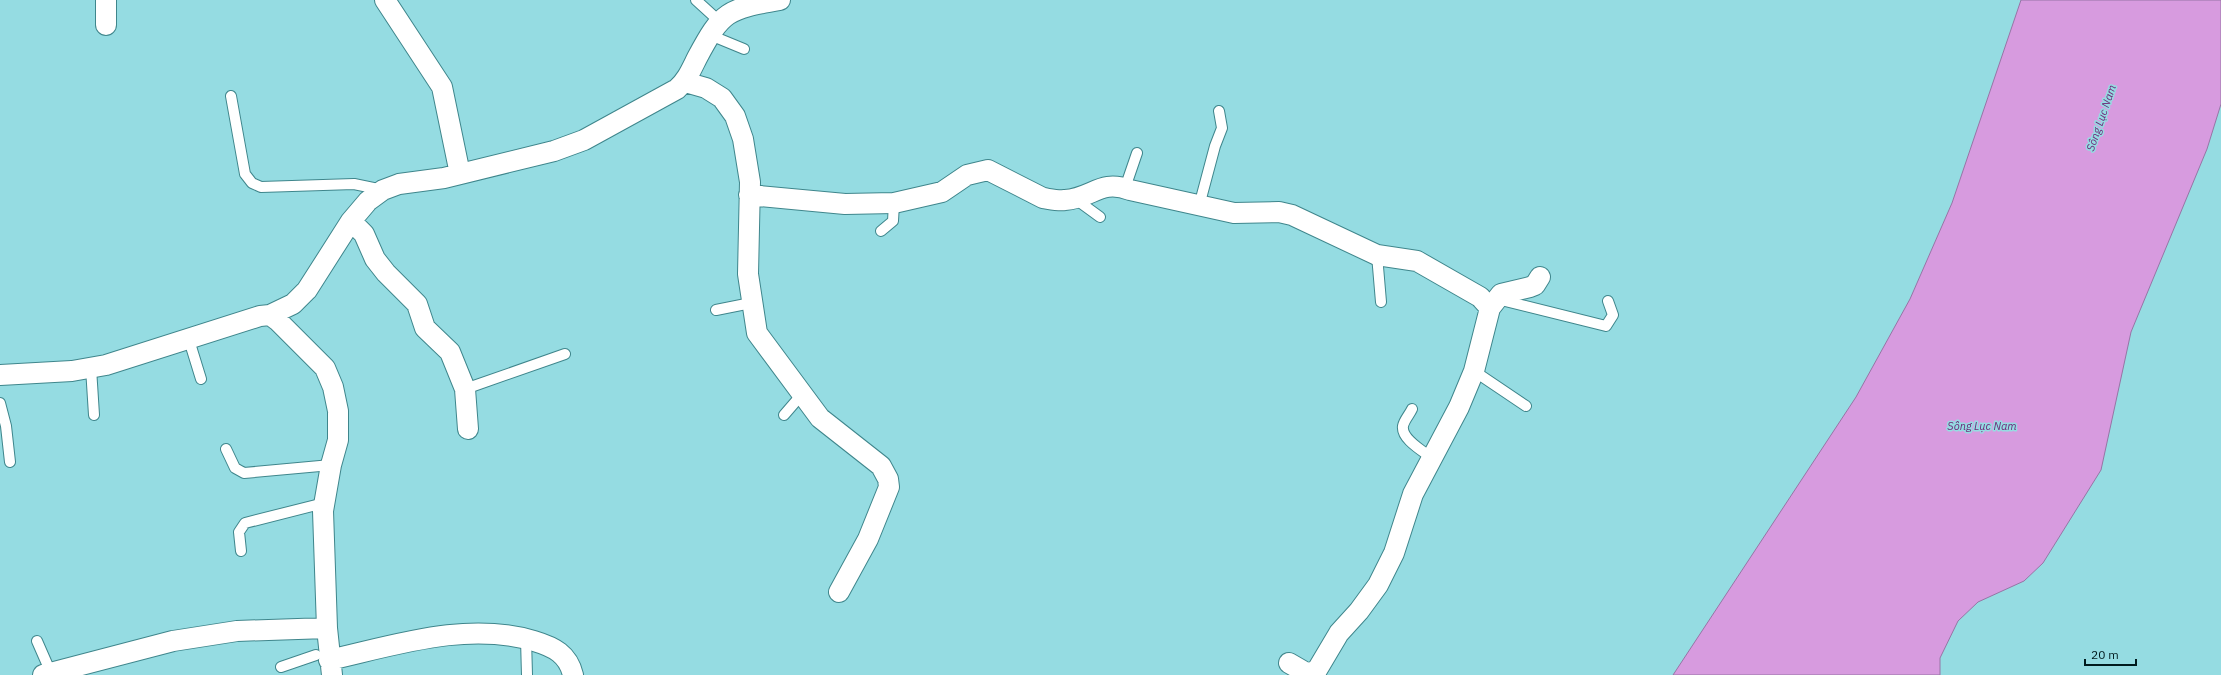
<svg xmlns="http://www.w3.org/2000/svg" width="2221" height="675" font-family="'IBM Plex Sans',sans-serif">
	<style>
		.water { fill: #d79bdf; stroke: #9675a5 }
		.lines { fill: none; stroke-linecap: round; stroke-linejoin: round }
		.service-casing { stroke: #3f868c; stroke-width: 12 }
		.minor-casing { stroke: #3f868c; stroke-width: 22 }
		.service { stroke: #fff; stroke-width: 10 }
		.minor { stroke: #fff; stroke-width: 20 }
		.labels { text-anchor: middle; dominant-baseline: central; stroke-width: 3; stroke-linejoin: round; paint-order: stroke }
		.water-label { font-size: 11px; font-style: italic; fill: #6f2878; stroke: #95dce2 }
	</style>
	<rect width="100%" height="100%" fill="#95dce2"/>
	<path class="water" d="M 2021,0 L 2221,0 L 2221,104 L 2207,149 L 2131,332 L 2101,470 L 2043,563 L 2024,581 L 1978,602 L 1958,621 L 1940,658 L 1940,675 L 1673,675 L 1856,397 L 1910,299 L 1952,203 Z"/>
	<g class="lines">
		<g class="service-casing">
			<path id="service" d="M 696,0 L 719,21
				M 710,35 L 744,49
				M 231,96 L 245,174 L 252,183 L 261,187 L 354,184 L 383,190
				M 1125,188 L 1137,153
				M 1074,198 L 1100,217
				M 1199,206 L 1215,146 L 1222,128 L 1219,111
				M 881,231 L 893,221 L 894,203
				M 1377,255 L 1381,302
				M 1497,299 L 1606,326 L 1613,315 L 1608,301
				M 716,310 L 751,303
				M 189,340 L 201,379
				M 91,368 L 94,415
				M 1474,371 L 1526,406
				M 465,389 L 565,354
				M 0,403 L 6,426 L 10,462
				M 1412,409 C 1410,414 1404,420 1403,426 C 1401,439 1423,451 1432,458
				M 784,415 L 803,393
				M 226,449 L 235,468 L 244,473 L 331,465
				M 241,551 L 239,532 L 245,523 L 324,503
				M 526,639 L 527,675
				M 37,641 L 51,673
				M 281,667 L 316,655"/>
		</g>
		<g class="minor-casing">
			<path id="minor" d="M 385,0 L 442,87 L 460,174
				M 106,25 L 106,0
				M 685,82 L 706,88 L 722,98 L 735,116 L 743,139 L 750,182 L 748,274 L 757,333 L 820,418 L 881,466 L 888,479 L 889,487 L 868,539 L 839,592
				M 749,195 L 845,204 L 894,203 L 942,192 L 967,175 L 988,170 L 1043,198 C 1050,199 1058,201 1065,200 C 1093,198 1100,179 1130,190 L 1234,213 L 1279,212 L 1292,215 L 1377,255 L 1417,261 L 1480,297 L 1490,308
				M 351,221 L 364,234 L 375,259 L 386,273 L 417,304 L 425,328 L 450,352 L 465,389 L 468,429
				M 270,315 L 293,304 L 307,290 L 351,221 L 368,201 L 383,190 L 399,184 L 444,178 L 554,151 L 584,140 L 677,89 C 687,80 691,70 697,58 C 722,11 727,9 780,0
				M 0,375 L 72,371 L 106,365 L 260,316 L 270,315 L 278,321 L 325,368 L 333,387 L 338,411 L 338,440 L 331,465 L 323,511 L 327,628 L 332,675
				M 329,660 C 396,645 467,621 534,641 C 554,647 568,654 573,675
				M 1289,663 L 1308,674 L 1317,670 L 1339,633 L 1359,611 L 1378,585 L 1394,553 L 1413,494 L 1459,407 L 1474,371 L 1490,308 L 1501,294 L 1530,287 L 1535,285 L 1540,277
				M 43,675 L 173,641 L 237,631 L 327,628"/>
		</g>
		<use href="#service" class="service"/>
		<use href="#minor" class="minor"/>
	</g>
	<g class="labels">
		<g class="water-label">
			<text transform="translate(2101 118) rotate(-71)">Sông Lục Nam</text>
			<text x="1982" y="426">Sông Lục Nam</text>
		</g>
	</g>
	<path d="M2085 659v6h51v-6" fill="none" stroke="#001b1e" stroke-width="2"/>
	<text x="2091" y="659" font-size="12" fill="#001b1e" stroke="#95dce2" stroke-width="3" paint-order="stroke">20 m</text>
</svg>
